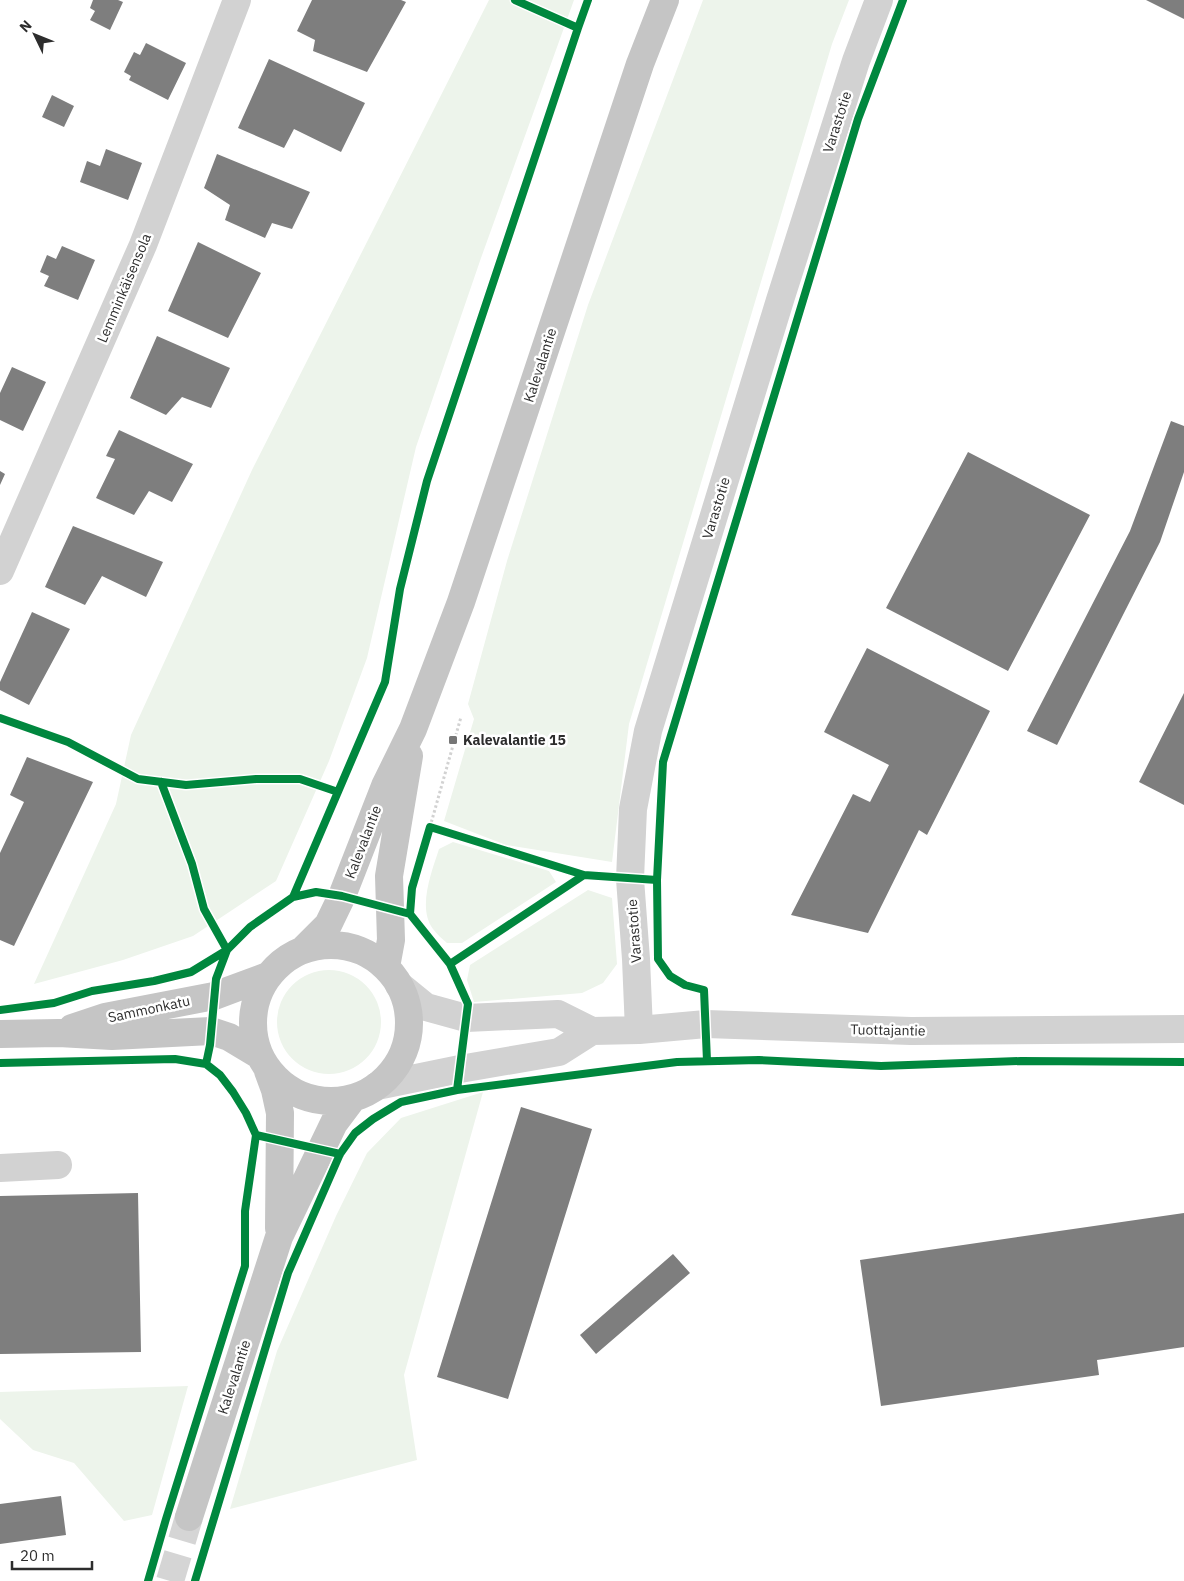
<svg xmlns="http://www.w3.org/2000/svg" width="1184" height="1581" font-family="'IBM Plex Sans',sans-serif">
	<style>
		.green { fill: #edf4eb }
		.building { fill: #7e7e7e }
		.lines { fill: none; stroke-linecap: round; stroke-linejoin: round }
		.major-tunnel { stroke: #d5d5d5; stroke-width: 28; stroke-dasharray: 28 14; stroke-linecap: butt }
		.path { stroke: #d2d2d2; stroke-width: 3; stroke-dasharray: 2.5 2.5; stroke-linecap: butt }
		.minor { stroke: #d2d2d2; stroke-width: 28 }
		.major { stroke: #c5c5c5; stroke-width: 28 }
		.cycleway-casing { stroke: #fff; stroke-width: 11 }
		.cycleway { stroke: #00873e; stroke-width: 8 }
		.poi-dot { fill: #767676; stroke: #fff; stroke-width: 2 }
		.labels { text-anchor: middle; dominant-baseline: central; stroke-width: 5; stroke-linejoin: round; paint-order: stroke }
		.street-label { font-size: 14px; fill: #2d2d2d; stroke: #fff }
		.poi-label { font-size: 14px; font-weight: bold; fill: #2d2d2d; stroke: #fff; text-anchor: start }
	</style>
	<rect width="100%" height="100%" fill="#fff"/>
	<path class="green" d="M 489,0 L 574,0 L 481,258 L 416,447 L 367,658 L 329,761 L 276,881 L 193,936 L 123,960 L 34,984 L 116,804 L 131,735 L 252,470 Z
		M 703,0 L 849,0 L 832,44 L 629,724 L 612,862 L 506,845 L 444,821 L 474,719 L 468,704 L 507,561 L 588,305 Z
		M 453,842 L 549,871 L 556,882 L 462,943 L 447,943 C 442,939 437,934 433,929 C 417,908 432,871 439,849 Z
		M 588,890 L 612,898 L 617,964 L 603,983 L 582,993 L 474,1002 L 467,980 L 470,965 Z
		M277 1022a52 52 0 1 1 104 0a52 52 0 1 1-104 0Z
		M 483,1092 L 404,1375 L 417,1460 L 230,1509 L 277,1351 L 336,1216 L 367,1153 L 401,1118 Z
		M 188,1386 L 152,1515 L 124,1521 L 74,1463 L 33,1450 L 0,1419 L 0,1392 Z"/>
	<path class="building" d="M 93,0 L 118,0 L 123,2 L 110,30 L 90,20 L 95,11 L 90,8 Z
		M 312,0 L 401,0 L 406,2 L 367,72 L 313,51 L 315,40 L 297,31 Z
		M 1146,0 L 1184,0 L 1184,19 Z
		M 146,43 L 186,63 L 168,100 L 129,80 L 131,76 L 124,72 L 134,52 L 140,55 Z
		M 269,59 L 365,103 L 341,152 L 294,129 L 284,148 L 238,128 Z
		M 52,95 L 74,106 L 64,127 L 42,117 Z
		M 106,149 L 142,163 L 128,200 L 80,182 L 87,161 L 100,166 Z
		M 217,154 L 310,192 L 292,229 L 272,223 L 265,238 L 225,220 L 230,205 L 204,188 Z
		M 198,242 L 261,273 L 228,338 L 168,311 Z
		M 62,246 L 95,260 L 78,300 L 44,286 L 49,276 L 40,272 L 47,255 L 56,259 Z
		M 157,336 L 230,368 L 211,408 L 182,397 L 166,415 L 130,398 Z
		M 12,367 L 46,382 L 23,431 L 0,420 L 0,393 Z
		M 1171,421 L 1184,426 L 1184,472 L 1160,542 L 1057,745 L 1027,731 L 1130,531 Z
		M 119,430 L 193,464 L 172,502 L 149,491 L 134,515 L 96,498 L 115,459 L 106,456 Z
		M 968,452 L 1090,515 L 1008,671 L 886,608 Z
		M 0,471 L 5,474 L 0,485 Z
		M 73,526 L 163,562 L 146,597 L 102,576 L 85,605 L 45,587 Z
		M 32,612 L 70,629 L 29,705 L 0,690 L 0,682 Z
		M 867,648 L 990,711 L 927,835 L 919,830 L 868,933 L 791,915 L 853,794 L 870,802 L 889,765 L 824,732 Z
		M 1184,693 L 1184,805 L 1139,782 Z
		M 27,757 L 93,782 L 14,946 L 0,940 L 0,853 L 24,802 L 10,795 Z
		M 521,1107 L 592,1129 L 508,1399 L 437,1377 Z
		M 138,1193 L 141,1352 L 0,1354 L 0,1196 Z
		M 1184,1213 L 1184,1347 L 1097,1360 L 1099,1375 L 881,1406 L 860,1260 Z
		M 673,1254 L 690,1273 L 596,1354 L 580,1335 Z
		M 61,1496 L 66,1535 L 0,1544 L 0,1504 Z"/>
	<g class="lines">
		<path class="major-tunnel" d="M 170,1581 L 189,1517"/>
		<path class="path" d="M 430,827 L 461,717"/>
		<path class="minor" d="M 0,571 L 143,245 L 237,0
			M 399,985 L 426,1007 L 466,1018 L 558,1014 L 592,1031 L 639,1030 L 706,1024 L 911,1031 L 1184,1029
			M 639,1030 L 636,959 L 630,879 L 633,809 L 648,731 L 780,300 L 856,61 L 879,0
			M 377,1086 L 460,1069 L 559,1052 L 592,1031
			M 0,1168 L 58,1165"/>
		<path class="major" d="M253 1023a78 78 0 1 1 156 0a78 78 0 1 1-156 0Z
			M 305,948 L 328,925 L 342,896 L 385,786 L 413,729 L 461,602 L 640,64 L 665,0
			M 386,967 L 391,940 L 389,876 L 409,756
			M 72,1028 L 105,1017 L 214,996 L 268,976
			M 0,1034 L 59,1033 L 112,1036 L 211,1031 L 229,1037 L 259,1055
			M 268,1071 L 275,1090 L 280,1113 L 279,1228
			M 189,1517 L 279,1237 L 334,1123 L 352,1099"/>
		<g class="cycleway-casing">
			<path id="cycleway" d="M 515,0 L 578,28
				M 0,718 L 68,742 L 138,779 L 186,785 L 256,779 L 300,779 L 338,792
				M 657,880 L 663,762 L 858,119 L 903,0
				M 293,897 L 316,892 L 342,896 L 410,914 L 450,964 L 468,1004 L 457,1090
				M 410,914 L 412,888 L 430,827 L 584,875
				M 450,964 L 584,875 L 657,880 L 658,959 L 670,976 L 685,985 L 704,990 L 707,1061
				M 0,1010 L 54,1003 L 92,991 L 154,981 L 191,972 L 227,950 L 204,909 L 192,864 L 161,782
				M 0,1063 L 175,1059 L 206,1064
				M 256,1135 L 340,1154
				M 148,1581 L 166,1519 L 245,1266 L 245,1211 L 256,1135 L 246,1113 L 233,1092 L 220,1075 L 206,1064 L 210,1045 L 216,979 L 227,950 L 250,927 L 293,897 L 385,682 L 400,589 L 427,481 L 578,28 L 588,0
				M 195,1581 L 288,1273 L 340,1154 L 355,1133 L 373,1119 L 401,1102 L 457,1090 L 677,1062 L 759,1060 L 881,1066 L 1021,1061 L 1184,1062"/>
		</g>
		<use href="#cycleway" class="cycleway"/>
	</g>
	<rect class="poi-dot" x="448" y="735" width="10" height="10" rx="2.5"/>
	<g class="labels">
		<g class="street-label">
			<text transform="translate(837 122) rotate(-72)">Varastotie</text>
			<text transform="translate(124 288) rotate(-67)">Lemminkäisensola</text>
			<text transform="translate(540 365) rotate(-72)">Kalevalantie</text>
			<text transform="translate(716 508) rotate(-73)">Varastotie</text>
			<text transform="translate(363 842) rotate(-69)">Kalevalantie</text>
			<text transform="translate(634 931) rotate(-94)">Varastotie</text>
			<text transform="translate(149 1009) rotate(-12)">Sammonkatu</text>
			<text transform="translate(888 1030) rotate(1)">Tuottajantie</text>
			<text transform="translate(234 1377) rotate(-72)">Kalevalantie</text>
		</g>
		<g class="poi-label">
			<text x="463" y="740">Kalevalantie 15</text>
		</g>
	</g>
	<g transform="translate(35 35) rotate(313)" stroke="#ffffff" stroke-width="4" paint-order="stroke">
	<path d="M0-4L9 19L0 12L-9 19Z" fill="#2d2d2d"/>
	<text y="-8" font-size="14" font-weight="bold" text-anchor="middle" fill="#2d2d2d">N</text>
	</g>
	<path d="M12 1561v8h80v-8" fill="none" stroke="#2d2d2d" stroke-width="2.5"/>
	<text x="20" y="1561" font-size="15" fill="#2d2d2d" stroke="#ffffff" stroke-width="4" paint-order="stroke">20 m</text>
</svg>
